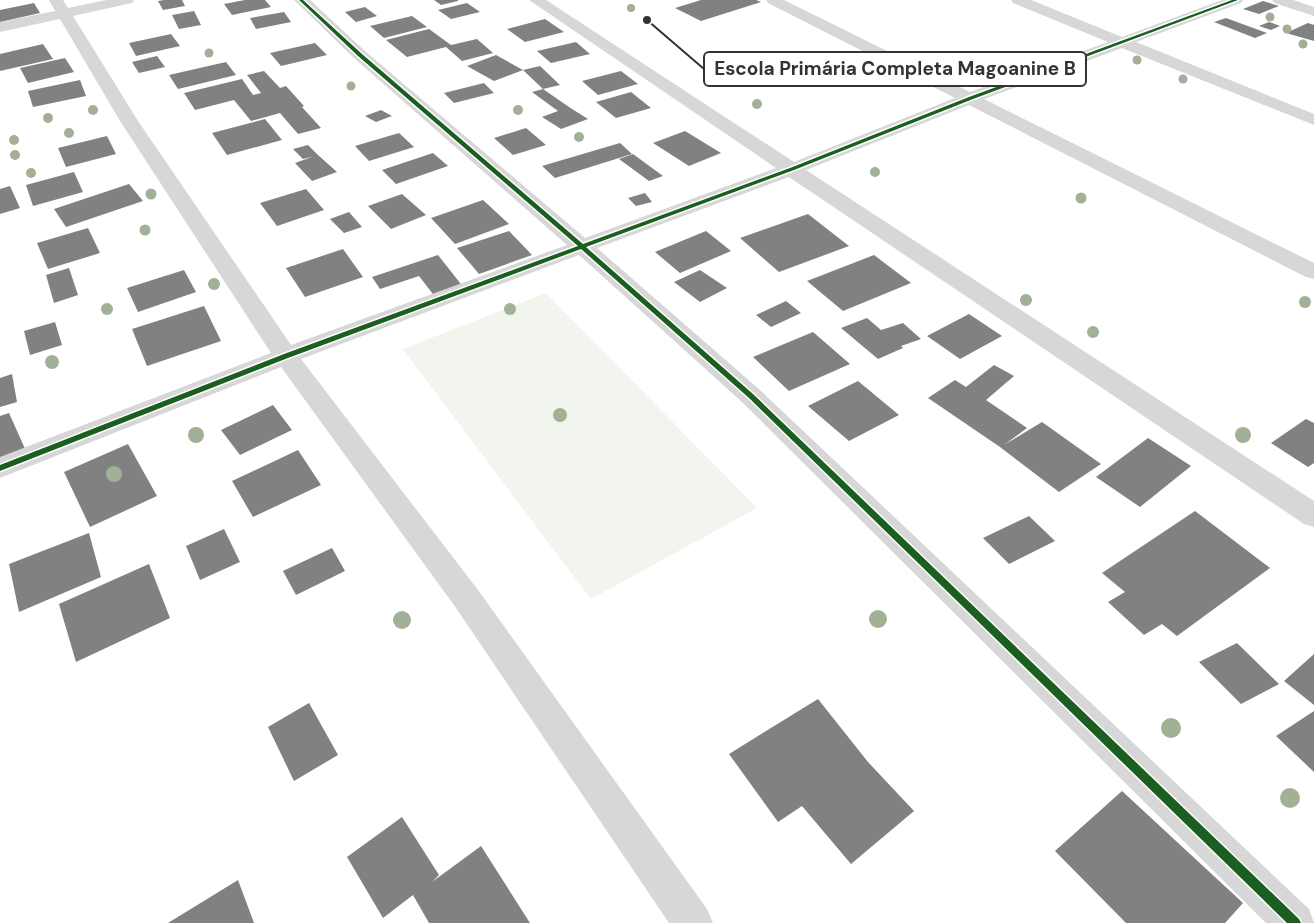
<svg xmlns="http://www.w3.org/2000/svg" width="1314" height="923" font-family="'DM Sans',sans-serif">
	<style>
		.green { fill: #f1f5ed }
		.building { fill: #818181 }
		.lines { fill: none; stroke-linecap: round; stroke-linejoin: round }
		.minor { fill: #d7d7d7; fill-rule: evenodd }
		.cycleway-casing { stroke: #fff; stroke-width: 3 }
		.cycleway { fill: #1b5e20; fill-rule: evenodd }
		.tree { fill: #a2b095 }
		.leader { fill: none; stroke: #333; stroke-width: 2 }
		.callout-dot { fill: #333; stroke: #fff; stroke-width: 2 }
		.callout { fill: #fff; stroke: #333; stroke-width: 2 }
		.callout-label { font-size: 19px; text-anchor: middle; font-weight: bold; fill: #333 }
	</style>
	<rect width="100%" height="100%" fill="#fff"/>
	<path class="green" d="M 546,293 L 757,508 L 591,599 L 403,349 Z"/>
	<path class="building" d="M 164,0 L 182,0 L 185,6 L 163,10 L 158,1 Z
		M 245,0 L 265,0 L 271,7 L 232,15 L 224,4 Z
		M 434,0 L 458,0 L 458,1 L 441,5 Z
		M 701,0 L 756,0 L 761,2 L 701,21 L 675,8 Z
		M 1263,1 L 1279,6 L 1259,14 L 1243,9 Z
		M 34,3 L 40,13 L 0,22 L 0,10 Z
		M 467,3 L 480,12 L 451,19 L 438,10 Z
		M 365,7 L 377,16 L 356,22 L 345,12 Z
		M 194,11 L 201,25 L 179,29 L 172,15 Z
		M 284,12 L 291,22 L 256,29 L 250,18 Z
		M 412,16 L 427,27 L 384,38 L 370,26 Z
		M 1226,18 L 1267,33 L 1255,38 L 1214,22 Z
		M 545,19 L 564,32 L 525,42 L 507,29 Z
		M 1269,22 L 1280,26 L 1271,30 L 1259,26 Z
		M 1308,23 L 1314,25 L 1314,41 L 1286,33 Z
		M 429,29 L 451,45 L 477,39 L 493,53 L 462,61 L 446,47 L 407,57 L 386,40 Z
		M 171,34 L 180,46 L 136,56 L 129,43 Z
		M 576,42 L 590,54 L 551,63 L 537,51 Z
		M 315,43 L 327,55 L 281,66 L 270,53 Z
		M 43,44 L 53,59 L 0,71 L 0,54 Z
		M 496,55 L 523,70 L 494,81 L 467,66 Z
		M 157,56 L 165,67 L 139,73 L 132,62 Z
		M 65,58 L 74,72 L 28,83 L 20,68 Z
		M 226,62 L 236,75 L 178,89 L 169,75 Z
		M 540,66 L 560,85 L 543,89 L 523,70 Z
		M 264,71 L 280,88 L 286,86 L 304,106 L 302,107 L 321,128 L 298,134 L 280,113 L 251,121 L 234,100 L 195,110 L 184,93 L 242,79 L 253,95 L 261,93 L 247,75 Z
		M 621,71 L 638,84 L 598,95 L 582,81 Z
		M 80,80 L 86,96 L 33,107 L 28,91 Z
		M 484,83 L 494,93 L 454,103 L 444,93 Z
		M 543,89 L 569,107 L 588,119 L 561,129 L 542,117 L 558,111 L 532,92 Z
		M 631,92 L 651,108 L 616,118 L 596,102 Z
		M 381,110 L 392,116 L 376,122 L 365,116 Z
		M 265,119 L 282,140 L 227,155 L 212,133 Z
		M 526,128 L 546,145 L 513,155 L 494,138 Z
		M 685,131 L 721,153 L 689,166 L 653,143 Z
		M 399,133 L 414,147 L 369,161 L 355,146 Z
		M 107,136 L 116,154 L 66,167 L 58,148 Z
		M 620,143 L 632,154 L 555,178 L 542,166 Z
		M 308,145 L 318,155 L 337,172 L 312,181 L 295,163 L 312,157 L 303,159 L 293,149 Z
		M 433,153 L 448,166 L 396,184 L 382,170 Z
		M 633,154 L 663,176 L 649,181 L 619,159 Z
		M 74,172 L 83,192 L 33,206 L 26,185 Z
		M 129,184 L 143,201 L 66,227 L 54,209 Z
		M 10,186 L 20,208 L 0,214 L 0,189 Z
		M 306,189 L 324,210 L 277,226 L 260,203 Z
		M 645,193 L 652,202 L 636,206 L 628,198 Z
		M 402,194 L 426,215 L 391,229 L 368,206 Z
		M 483,200 L 509,224 L 455,244 L 431,218 Z
		M 349,212 L 362,227 L 344,233 L 330,219 Z
		M 808,214 L 849,246 L 779,272 L 740,238 Z
		M 88,228 L 100,253 L 48,269 L 37,243 Z
		M 509,231 L 532,255 L 479,274 L 457,248 Z
		M 706,231 L 731,251 L 680,273 L 655,252 Z
		M 343,249 L 363,277 L 305,297 L 286,268 Z
		M 438,255 L 464,288 L 436,298 L 419,276 L 380,289 L 372,277 Z
		M 874,255 L 911,283 L 843,311 L 807,281 Z
		M 69,268 L 78,295 L 54,303 L 46,275 Z
		M 184,270 L 196,292 L 138,312 L 127,288 Z
		M 700,270 L 727,288 L 700,302 L 674,282 Z
		M 786,301 L 801,313 L 771,327 L 756,315 Z
		M 204,306 L 221,341 L 147,366 L 132,329 Z
		M 969,314 L 1002,336 L 960,359 L 927,336 Z
		M 867,318 L 881,330 L 903,323 L 921,339 L 901,346 L 903,348 L 878,359 L 841,328 Z
		M 55,322 L 62,345 L 30,355 L 24,331 Z
		M 813,332 L 850,364 L 789,391 L 753,357 Z
		M 994,365 L 1014,376 L 986,400 L 1027,428 L 1004,445 L 1042,422 L 1101,464 L 1059,492 L 1000,447 L 928,398 L 955,380 L 966,387 Z
		M 12,374 L 17,402 L 0,407 L 0,378 Z
		M 858,381 L 899,415 L 849,441 L 808,406 Z
		M 273,405 L 292,430 L 240,455 L 221,430 Z
		M 9,413 L 26,451 L 0,462 L 0,416 Z
		M 1306,419 L 1314,423 L 1314,463 L 1308,467 L 1271,443 Z
		M 1148,438 L 1191,466 L 1140,507 L 1096,477 Z
		M 128,444 L 157,496 L 90,527 L 64,472 Z
		M 298,450 L 321,485 L 253,517 L 232,481 Z
		M 1195,511 L 1270,568 L 1177,636 L 1162,624 L 1144,635 L 1108,602 L 1125,592 L 1102,573 Z
		M 1029,516 L 1055,541 L 1009,564 L 983,538 Z
		M 224,529 L 240,562 L 200,580 L 186,546 Z
		M 89,533 L 101,577 L 19,612 L 9,564 Z
		M 332,548 L 345,571 L 296,595 L 283,571 Z
		M 149,564 L 170,618 L 76,662 L 59,604 Z
		M 1237,643 L 1279,684 L 1241,704 L 1199,662 Z
		M 1314,654 L 1314,705 L 1284,681 Z
		M 818,699 L 868,762 L 914,811 L 851,864 L 802,806 L 778,822 L 729,754 Z
		M 309,703 L 338,755 L 294,781 L 268,727 Z
		M 1314,711 L 1314,772 L 1276,736 Z
		M 1122,791 L 1243,903 L 1225,923 L 1126,923 L 1055,851 Z
		M 402,817 L 439,875 L 432,882 L 481,846 L 530,923 L 429,923 L 413,895 L 383,918 L 347,857 Z
		M 238,880 L 254,923 L 168,923 Z"/>
	<g class="lines">
		<path class="minor" d="M 49,0 L 63,0 L 68,8 L 106,0 L 134,0 L 132,3 L 73,16 L 138,121 L 291,345 L 567,245 L 354,58 L 294,0 L 310,0 L 366,52 L 585,238 L 776,168 L 529,0 L 546,0 L 794,162 L 955,98 L 768,3 L 766,0 L 784,0 L 970,92 L 1108,42 L 1013,3 L 1011,0 L 1031,0 L 1122,37 L 1222,0 L 1243,0 L 1241,3 L 1136,42 L 1314,114 L 1314,125 L 1122,48 L 984,99 L 1314,263 L 1314,279 L 1306,277 L 969,105 L 806,170 L 1314,501 L 1314,527 L 1304,524 L 789,177 L 597,248 L 760,390 L 1309,909 L 1314,923 L 1266,923 L 742,402 L 579,255 L 301,359 L 478,590 L 707,909 L 713,923 L 669,923 L 456,608 L 281,367 L 0,478 L 0,457 L 271,353 L 120,121 L 60,19 L 0,32 L 0,22 L 55,11 Z
			M 1272,0 L 1293,0 L 1314,7 L 1314,16 L 1274,3 Z"/>
		<g class="cycleway-casing">
			<path id="cycleway" d="M 299,0 L 303,0 L 362,54 L 583,244 L 790,168 L 969,97 L 1232,0 L 1238,0 L 973,99 L 794,170 L 586,247 L 753,394 L 1299,919 L 1301,923 L 1287,923 L 749,398 L 581,249 L 288,358 L 0,471 L 0,465 L 284,354 L 578,246 L 358,56 Z"/>
		</g>
		<use href="#cycleway" class="cycleway"/>
	</g>
	<g class="tree">
		<circle cx="631" cy="8" r="4"/>
		<circle cx="1270" cy="17" r="4.5"/>
		<circle cx="1287" cy="29" r="4.5"/>
		<circle cx="1303" cy="44" r="4.5"/>
		<circle cx="209" cy="53" r="4.5"/>
		<circle cx="1137" cy="60" r="4.5"/>
		<circle cx="1183" cy="79" r="4.5"/>
		<circle cx="351" cy="86" r="4.5"/>
		<circle cx="757" cy="104" r="5"/>
		<circle cx="93" cy="110" r="5"/>
		<circle cx="518" cy="110" r="5"/>
		<circle cx="48" cy="118" r="5"/>
		<circle cx="69" cy="133" r="5"/>
		<circle cx="579" cy="137" r="5"/>
		<circle cx="14" cy="140" r="5"/>
		<circle cx="15" cy="155" r="5"/>
		<circle cx="875" cy="172" r="5"/>
		<circle cx="31" cy="173" r="5"/>
		<circle cx="151" cy="194" r="5.5"/>
		<circle cx="1081" cy="198" r="5.5"/>
		<circle cx="145" cy="230" r="5.5"/>
		<circle cx="214" cy="284" r="6"/>
		<circle cx="1026" cy="300" r="6"/>
		<circle cx="1305" cy="302" r="6"/>
		<circle cx="107" cy="309" r="6"/>
		<circle cx="510" cy="309" r="6"/>
		<circle cx="1093" cy="332" r="6"/>
		<circle cx="52" cy="362" r="7"/>
		<circle cx="560" cy="415" r="7"/>
		<circle cx="196" cy="435" r="8"/>
		<circle cx="1243" cy="435" r="8"/>
		<circle cx="114" cy="474" r="8"/>
		<circle cx="878" cy="619" r="9"/>
		<circle cx="402" cy="620" r="9"/>
		<circle cx="1171" cy="728" r="10"/>
		<circle cx="1290" cy="798" r="10"/>
	</g>
	<path class="leader" d="M647 20L704 69"/>
	<circle class="callout-dot" cx="647" cy="20" r="5"/>
	<rect class="callout" x="704" y="52" width="382" height="34" rx="5"/>
	<g class="callout-label">
		<text x="895" y="75">Escola Primária Completa Magoanine B</text>
	</g>
</svg>
